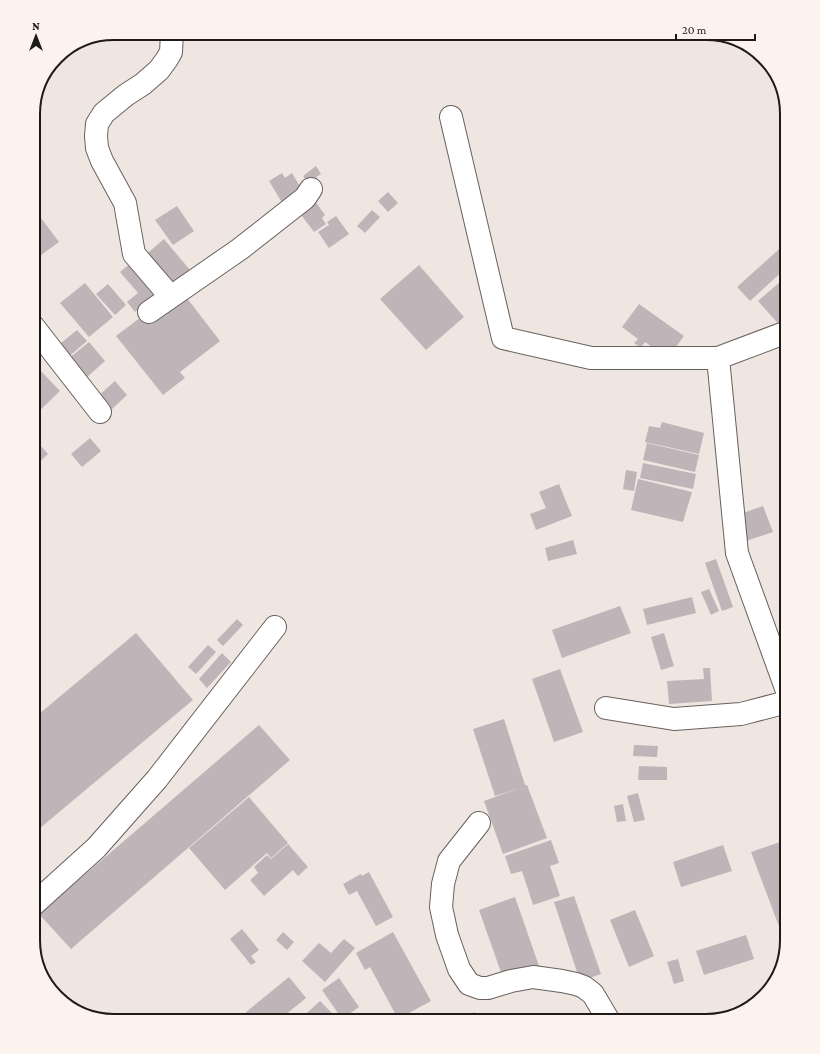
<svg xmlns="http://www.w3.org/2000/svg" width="820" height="1054" font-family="'Crimson Pro',serif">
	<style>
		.building { fill: #bfb5b8 }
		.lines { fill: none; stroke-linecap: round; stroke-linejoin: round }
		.minor-casing { stroke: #68605c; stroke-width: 24 }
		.minor { stroke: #fff; stroke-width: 22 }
		.rim { fill: none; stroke: #1d1a18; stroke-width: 2 }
	</style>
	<rect width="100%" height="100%" fill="#efe6e1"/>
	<path class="building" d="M 316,166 L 321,174 L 316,177 L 320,182 L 312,187 L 303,176 Z
		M 282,173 L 285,178 L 292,173 L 301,188 L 296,191 L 299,197 L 284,206 L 269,181 Z
		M 388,192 L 398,203 L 388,212 L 378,201 Z
		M 315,201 L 325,215 L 322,218 L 326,224 L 314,232 L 299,212 Z
		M 177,206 L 194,231 L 173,245 L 155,220 Z
		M 372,210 L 380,217 L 365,233 L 357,226 Z
		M 38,214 L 59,242 L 33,261 L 33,217 Z
		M 336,216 L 349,234 L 329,248 L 318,232 L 329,225 L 327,222 Z
		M 164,239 L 190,270 L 168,289 L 142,258 Z
		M 787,242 L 787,267 L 750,301 L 737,287 Z
		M 132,262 L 158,293 L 135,312 L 127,302 L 138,293 L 120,272 Z
		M 419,265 L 464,317 L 426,350 L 380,299 Z
		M 787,276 L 787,327 L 784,330 L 758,301 Z
		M 85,283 L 113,317 L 89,337 L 60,303 Z
		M 108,284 L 126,305 L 115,315 L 96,294 Z
		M 183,293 L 220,341 L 180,372 L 185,378 L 163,395 L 116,336 L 141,317 L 145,322 Z
		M 639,304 L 684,336 L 668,358 L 645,342 L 641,348 L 634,343 L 638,339 L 622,327 Z
		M 77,330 L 87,341 L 66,359 L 56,347 Z
		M 89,342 L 105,361 L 85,379 L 68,359 Z
		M 39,369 L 60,391 L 33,417 L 33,375 Z
		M 115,381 L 127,395 L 110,411 L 97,397 Z
		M 662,422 L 704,433 L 699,454 L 645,442 L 649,426 L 660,428 Z
		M 90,438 L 101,451 L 82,467 L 71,454 Z
		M 647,443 L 699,455 L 695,472 L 643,460 Z
		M 39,444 L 48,454 L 33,468 L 33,450 Z
		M 643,463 L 696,474 L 693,489 L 640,478 Z
		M 626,470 L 637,472 L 634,491 L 623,489 Z
		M 638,479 L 692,492 L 683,522 L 631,510 Z
		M 559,484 L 572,516 L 536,530 L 530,514 L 546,508 L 539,492 Z
		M 763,506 L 773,532 L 746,541 L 737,515 Z
		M 787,528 L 787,549 L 779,531 Z
		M 573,540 L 577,554 L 548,561 L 545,548 Z
		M 716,559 L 733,607 L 722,611 L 705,563 Z
		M 709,589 L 719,611 L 711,615 L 701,592 Z
		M 692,597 L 696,613 L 647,625 L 643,609 Z
		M 620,606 L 631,633 L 562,658 L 552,630 Z
		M 237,619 L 243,625 L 223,646 L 217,640 Z
		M 136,633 L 193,700 L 33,834 L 33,719 Z
		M 664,633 L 674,666 L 661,670 L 651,637 Z
		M 208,645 L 216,652 L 196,674 L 188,667 Z
		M 222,653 L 231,662 L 207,688 L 199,679 Z
		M 703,668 L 710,668 L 712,701 L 669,704 L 667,681 L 704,679 Z
		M 560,669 L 583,732 L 554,742 L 532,679 Z
		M 504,719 L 525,785 L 527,785 L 547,838 L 503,854 L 484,801 L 520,788 L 495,796 L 473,729 Z
		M 259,725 L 290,760 L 71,949 L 39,914 Z
		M 634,745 L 658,746 L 657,757 L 633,756 Z
		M 639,766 L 667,767 L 667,780 L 638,780 Z
		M 638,793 L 645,820 L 634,822 L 627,796 Z
		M 249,797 L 288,843 L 271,858 L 267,853 L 225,890 L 189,848 Z
		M 623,804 L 626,821 L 617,822 L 614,806 Z
		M 551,840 L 559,863 L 550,866 L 560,896 L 533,905 L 522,871 L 511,874 L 505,856 Z
		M 780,842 L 787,859 L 787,936 L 783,937 L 751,852 Z
		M 288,844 L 308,867 L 298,876 L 293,870 L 264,896 L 250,880 L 258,873 L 254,867 L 267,855 L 271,859 Z
		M 723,845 L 732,871 L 681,887 L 673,862 Z
		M 369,872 L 393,917 L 376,926 L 357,891 L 349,895 L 343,884 L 361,874 L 362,876 Z
		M 574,896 L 601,974 L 580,981 L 554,902 Z
		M 515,897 L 539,966 L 503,978 L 479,910 Z
		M 635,910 L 654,956 L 629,967 L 610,920 Z
		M 242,929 L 259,950 L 251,956 L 256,962 L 251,965 L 230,939 Z
		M 283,932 L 294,942 L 287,950 L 276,940 Z
		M 393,932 L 431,1001 L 398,1019 L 370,967 L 365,970 L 356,953 Z
		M 746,935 L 754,959 L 704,975 L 696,951 Z
		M 344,939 L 355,948 L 325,982 L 302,961 L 319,943 L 331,953 Z
		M 678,959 L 684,981 L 674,984 L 667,962 Z
		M 289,977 L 306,998 L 278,1021 L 235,1021 Z
		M 339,978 L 359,1007 L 342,1019 L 322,990 Z
		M 320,1001 L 335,1016 L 329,1021 L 298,1021 Z
		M 475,1012 L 478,1021 L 448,1021 Z"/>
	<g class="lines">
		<g class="minor-casing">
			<path id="minor" d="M 451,117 L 503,338 L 591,358 L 718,358 L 737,553 L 787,691
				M 170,296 L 134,254 L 125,203 L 102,161 L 97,148 L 96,136 L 97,124 L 104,113 L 126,95 L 143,84 L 159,70 L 167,59 L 171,52 L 172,33
				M 149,312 L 240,249 L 305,198 L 311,189
				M 33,326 L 100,412
				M 718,358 L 787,332
				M 606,708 L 674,719 L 741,714 L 787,702
				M 479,823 L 449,861 L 443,884 L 441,907 L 447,935 L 459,969 L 469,984 L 480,988 L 488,988 L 511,981 L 533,977 L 562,981 L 576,984 L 584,987 L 593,994 L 609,1021
				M 33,905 L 96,848 L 157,779 L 275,627"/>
		</g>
		<use href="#minor" class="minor"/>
	</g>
	<path d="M0 0H820V1054H0ZM114 40H706A74 74 0 0 1 780 114V940A74 74 0 0 1 706 1014H114A74 74 0 0 1 40 940V114A74 74 0 0 1 114 40Z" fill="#fcf3ee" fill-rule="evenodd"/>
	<path class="rim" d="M114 40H706A74 74 0 0 1 780 114V940A74 74 0 0 1 706 1014H114A74 74 0 0 1 40 940V114A74 74 0 0 1 114 40Z"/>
	<g transform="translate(36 36)" stroke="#fcf3ee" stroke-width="3" paint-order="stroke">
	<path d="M0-3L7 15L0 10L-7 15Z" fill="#1d1a18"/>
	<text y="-6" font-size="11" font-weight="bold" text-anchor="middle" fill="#1d1a18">N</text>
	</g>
	<path d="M676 34v6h79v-6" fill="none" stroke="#1d1a18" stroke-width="2"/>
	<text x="682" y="34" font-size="12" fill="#1d1a18" stroke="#fcf3ee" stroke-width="3" paint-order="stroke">20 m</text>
</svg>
